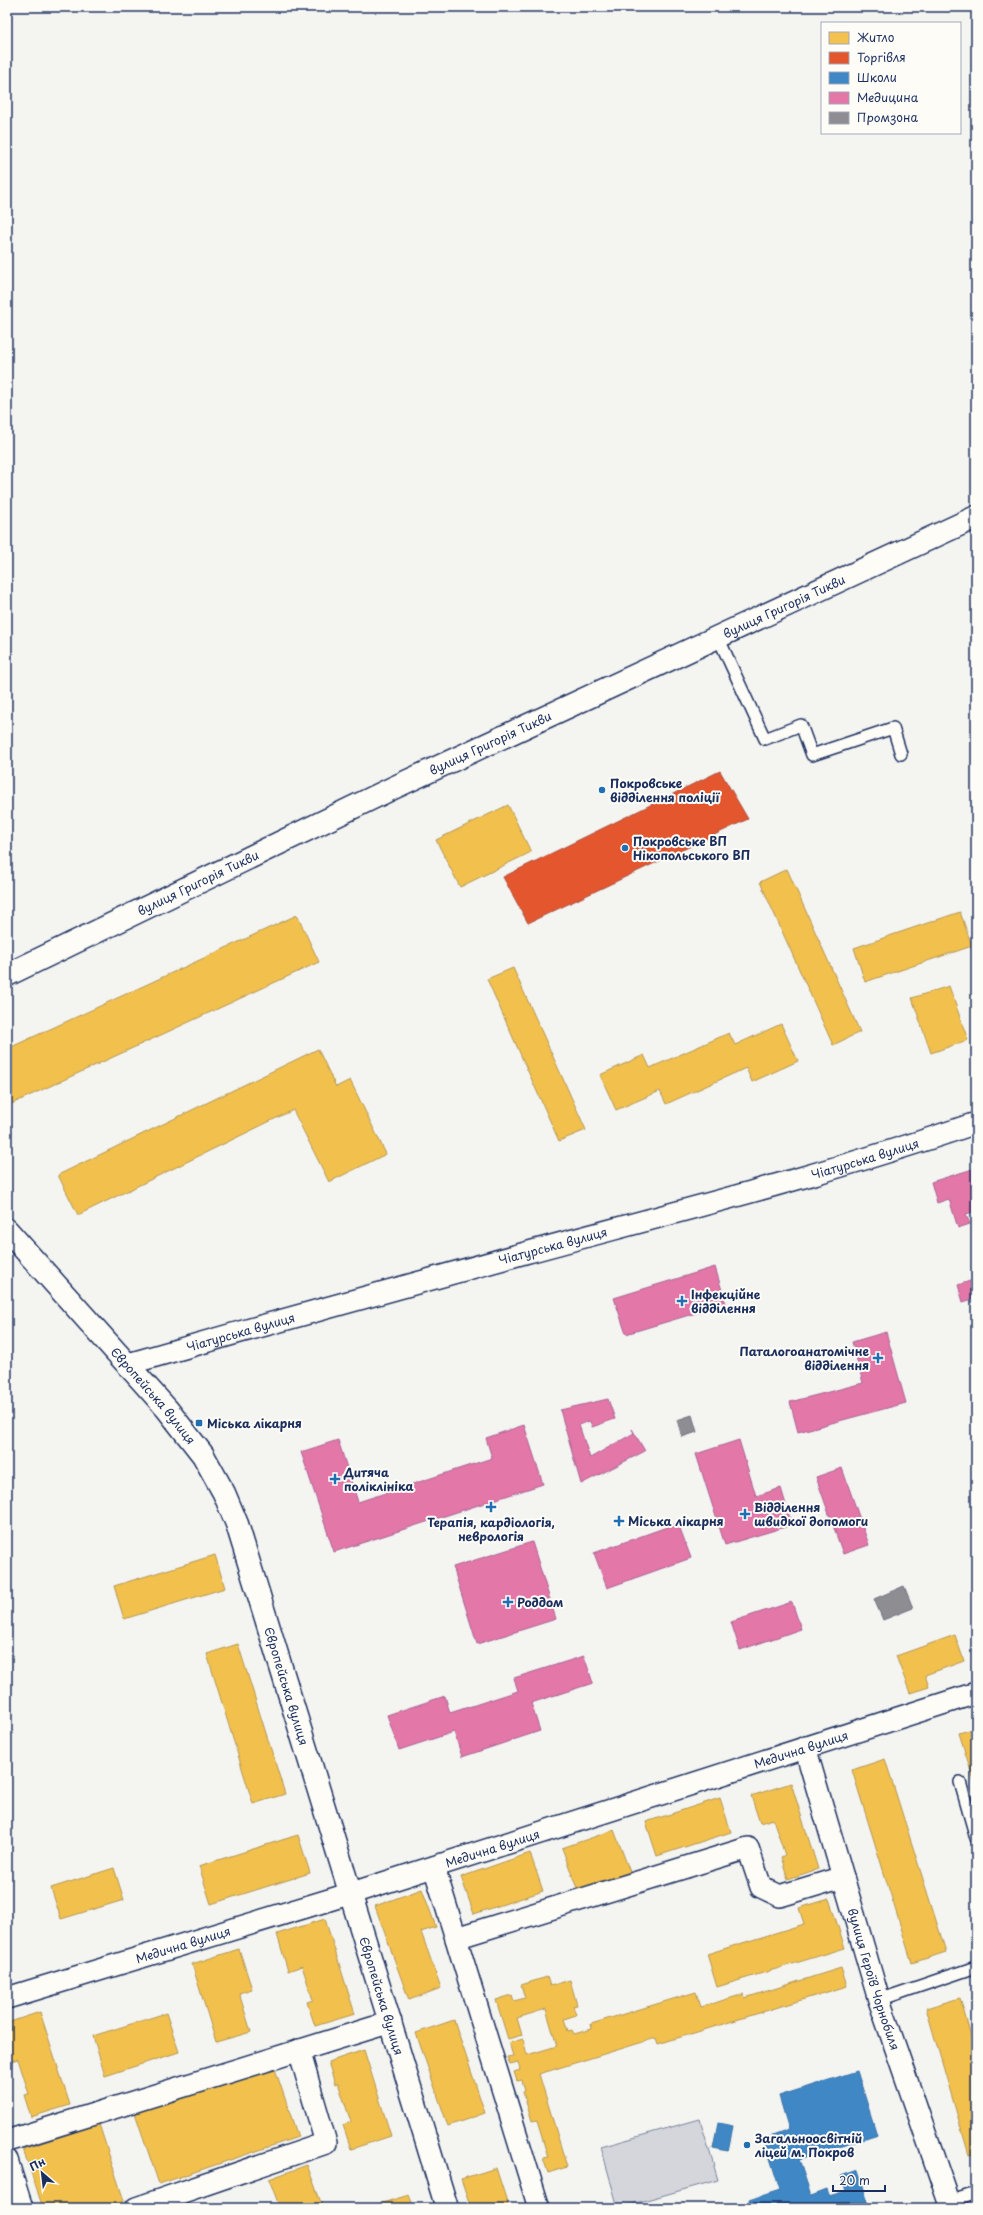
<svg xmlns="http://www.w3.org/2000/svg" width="983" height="2215" font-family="'Playpen Sans',sans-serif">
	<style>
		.green { fill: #d4d6db; stroke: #78829c }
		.homes { fill: #f2c14e; stroke: #b29553 }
		.shops { fill: #e4572e; stroke: #a84b3c }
		.schools { fill: #3f88c5; stroke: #346da6 }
		.health { fill: #e377a8; stroke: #a76192 }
		.industry { fill: #8d8d92; stroke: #6b7182 }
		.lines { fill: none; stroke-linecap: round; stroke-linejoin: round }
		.lane-casing { stroke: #1b2f5e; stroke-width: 14 }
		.street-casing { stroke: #1b2f5e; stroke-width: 24 }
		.secondary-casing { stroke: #1b2f5e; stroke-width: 25 }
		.lane { stroke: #fdfcf7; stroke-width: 11 }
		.street { stroke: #fdfcf7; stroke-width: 21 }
		.secondary { stroke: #fdfcf7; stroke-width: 22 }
		.poi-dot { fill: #1f6fb2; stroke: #fdfcf7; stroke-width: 1.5 }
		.labels { text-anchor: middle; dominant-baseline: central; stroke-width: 4; stroke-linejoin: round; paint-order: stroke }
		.street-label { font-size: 12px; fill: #1b2f5e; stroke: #fdfcf7 }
		.poi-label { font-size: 12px; font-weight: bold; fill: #1b2f5e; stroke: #fdfcf7; text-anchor: start }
	</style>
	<rect width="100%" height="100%" fill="#f4f4f1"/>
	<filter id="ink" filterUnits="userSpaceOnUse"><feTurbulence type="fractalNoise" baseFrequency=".025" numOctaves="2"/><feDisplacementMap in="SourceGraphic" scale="8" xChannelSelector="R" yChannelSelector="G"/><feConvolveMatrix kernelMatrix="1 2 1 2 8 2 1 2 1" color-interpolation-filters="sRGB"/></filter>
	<g filter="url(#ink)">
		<path class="green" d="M 700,2119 L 718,2180 L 618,2208 L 601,2147 Z"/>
		<path class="homes" d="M 508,805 L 531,852 L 460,887 L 436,840 Z
			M 787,869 L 860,1032 L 833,1045 L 760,882 Z
			M 960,912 L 972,946 L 865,982 L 854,948 Z
			M 297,915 L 319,962 L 7,1106 L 7,1049 Z
			M 513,968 L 586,1130 L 559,1141 L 487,979 Z
			M 949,986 L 968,1040 L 931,1053 L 912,998 Z
			M 781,1024 L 798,1061 L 752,1082 L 746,1068 L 666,1104 L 660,1091 L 616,1110 L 600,1075 L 644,1055 L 650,1068 L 729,1033 L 735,1045 Z
			M 318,1049 L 336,1087 L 350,1080 L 386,1154 L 329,1182 L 293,1110 L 78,1215 L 58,1175 Z
			M 215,1555 L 225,1588 L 124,1619 L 114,1586 Z
			M 955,1635 L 964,1661 L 925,1675 L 929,1687 L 910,1693 L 896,1656 Z
			M 238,1644 L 285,1794 L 253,1804 L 207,1654 Z
			M 976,1728 L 976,1787 L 959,1733 Z
			M 885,1759 L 946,1952 L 912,1963 L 852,1770 Z
			M 791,1783 L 818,1869 L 788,1879 L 781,1857 L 785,1855 L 773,1819 L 760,1823 L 751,1796 Z
			M 720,1798 L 731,1832 L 657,1856 L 646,1822 Z
			M 614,1830 L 630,1872 L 578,1891 L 562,1848 Z
			M 298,1835 L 310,1873 L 211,1904 L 199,1866 Z
			M 530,1853 L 543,1891 L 474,1914 L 461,1877 Z
			M 114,1868 L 124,1900 L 61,1919 L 51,1888 Z
			M 422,1889 L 436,1927 L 421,1932 L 441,1988 L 409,2000 L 375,1906 Z
			M 829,1899 L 845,1948 L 717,1987 L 707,1954 L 804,1924 L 799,1908 Z
			M 325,1919 L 355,2014 L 315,2026 L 307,2002 L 313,2000 L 302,1966 L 288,1971 L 277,1934 Z
			M 239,1949 L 252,1989 L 239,1993 L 251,2032 L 216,2042 L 192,1964 Z
			M 841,1968 L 847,1986 L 658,2044 L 656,2038 L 539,2074 L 567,2167 L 548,2173 L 543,2158 L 548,2157 L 537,2121 L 532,2122 L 523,2092 L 525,2091 L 522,2080 L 517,2081 L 514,2072 L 520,2070 L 518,2062 L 510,2064 L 507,2057 L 513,2056 L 509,2043 L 523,2039 L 527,2055 L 557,2046 L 546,2009 L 517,2018 L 522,2035 L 508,2039 L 496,2000 L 512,1995 L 514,2001 L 525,1998 L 521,1985 L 547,1977 L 550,1986 L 570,1980 L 577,2005 L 573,2006 L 576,2015 L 564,2019 L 568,2031 L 572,2030 L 574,2034 L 592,2029 L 591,2024 L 696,1992 L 701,2007 L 744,1994 L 745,1998 Z
			M 960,1998 L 976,2054 L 976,2153 L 969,2155 L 926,2008 Z
			M 40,2012 L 70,2105 L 31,2117 L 24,2095 L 29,2094 L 18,2059 L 7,2062 L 7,2023 Z
			M 166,2013 L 179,2052 L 105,2076 L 93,2036 Z
			M 454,2020 L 485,2113 L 448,2126 L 416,2033 Z
			M 364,2050 L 391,2136 L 351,2149 L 343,2125 L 351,2122 L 338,2083 L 335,2084 L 328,2062 Z
			M 274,2066 L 298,2137 L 159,2184 L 135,2113 Z
			M 99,2124 L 124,2201 L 104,2208 L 43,2208 L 23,2149 Z
			M 307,2165 L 323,2208 L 280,2208 L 269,2179 Z
			M 496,2168 L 509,2208 L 471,2208 L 461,2179 Z
			M 409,2195 L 414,2208 L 372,2208 L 372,2206 Z"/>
		<path class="shops" d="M 720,771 L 748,819 L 528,923 L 503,877 Z"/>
		<path class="schools" d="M 857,2071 L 877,2135 L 799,2160 L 811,2195 L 827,2189 L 829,2197 L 846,2192 L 841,2176 L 858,2170 L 870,2208 L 751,2208 L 749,2200 L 780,2190 L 764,2139 L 789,2130 L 779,2096 Z
			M 718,2123 L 733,2126 L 728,2151 L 713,2148 Z"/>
		<path class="health" d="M 976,1168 L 976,1211 L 966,1214 L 970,1224 L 958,1228 L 949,1199 L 937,1203 L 931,1182 Z
			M 715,1267 L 726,1304 L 626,1334 L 614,1298 Z
			M 976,1279 L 976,1298 L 963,1302 L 958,1285 Z
			M 886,1332 L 906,1403 L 798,1432 L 790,1402 L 863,1383 L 852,1342 Z
			M 608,1399 L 615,1419 L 592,1427 L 590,1421 L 579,1425 L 590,1458 L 634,1433 L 632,1429 L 645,1451 L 581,1484 L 560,1410 Z
			M 524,1425 L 543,1484 L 334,1552 L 301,1452 L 338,1440 L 358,1502 L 492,1458 L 486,1438 Z
			M 739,1440 L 756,1496 L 781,1488 L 792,1525 L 725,1545 L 696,1454 Z
			M 842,1468 L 869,1545 L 843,1554 L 816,1477 Z
			M 678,1523 L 691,1558 L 607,1588 L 594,1553 Z
			M 532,1542 L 556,1619 L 477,1644 L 453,1567 Z
			M 792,1602 L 801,1629 L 740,1650 L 731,1622 Z
			M 584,1656 L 593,1683 L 531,1703 L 540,1731 L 462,1757 L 454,1732 L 399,1750 L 387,1715 L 445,1696 L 450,1713 L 518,1691 L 514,1678 Z"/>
		<path class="industry" d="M 692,1415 L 697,1432 L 682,1437 L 677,1420 Z
			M 904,1586 L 913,1608 L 883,1620 L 874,1599 Z"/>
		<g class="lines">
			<g class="lane-casing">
				<path id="lane" d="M 718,637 L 765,739 L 801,725 L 812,755 L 893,728 L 901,754
					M 960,1782 L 976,1838
					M 879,2000 L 976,1967
					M 949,2202 L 976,2193"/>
			</g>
			<g class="street-casing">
				<g id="street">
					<path id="s1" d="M 128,1364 C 260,1326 392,1289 525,1253 C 676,1212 828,1174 976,1123"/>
					<path id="s2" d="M 805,1747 L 879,2000 L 951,2208"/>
					<path d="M 434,1867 L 539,2208"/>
					<path d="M 456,1938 L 748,1848 L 761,1887 L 780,1896 L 843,1877"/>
					<path id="s3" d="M 7,1998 L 352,1893 L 976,1693"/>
					<path d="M 7,2141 L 391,2022"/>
					<path d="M 7,2160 L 22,2208"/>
					<path d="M 136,2208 L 326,2143 L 299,2050"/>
				</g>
			</g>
			<g class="secondary-casing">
				<g id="secondary">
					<path id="s4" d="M 7,975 L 393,788 L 976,517"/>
					<path id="s5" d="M 7,1230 L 167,1409 L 203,1455 L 224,1493 L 237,1524 L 447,2208"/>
				</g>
			</g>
			<use href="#lane" class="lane"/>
			<use href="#street" class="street"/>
			<use href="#secondary" class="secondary"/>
		</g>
	</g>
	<g class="poi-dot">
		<circle cx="602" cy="790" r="4"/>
		<circle cx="625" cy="848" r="4"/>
		<path d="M680 1295h4v4h4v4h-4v4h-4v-4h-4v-4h4z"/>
		<path d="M876 1352h4v4h4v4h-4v4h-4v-4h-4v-4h4z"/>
		<rect x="195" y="1419" width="8" height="8" rx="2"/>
		<path d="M333 1473h4v4h4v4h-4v4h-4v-4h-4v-4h4z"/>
		<path d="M489 1501h4v4h4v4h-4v4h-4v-4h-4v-4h4z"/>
		<path d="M743 1508h4v4h4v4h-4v4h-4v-4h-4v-4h4z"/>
		<path d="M617 1515h4v4h4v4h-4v4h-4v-4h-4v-4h4z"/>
		<path d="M506 1596h4v4h4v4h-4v4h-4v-4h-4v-4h4z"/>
		<circle cx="747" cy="2145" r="4"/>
	</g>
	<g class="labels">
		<g class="street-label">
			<text stroke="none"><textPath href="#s4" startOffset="860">вулиця Григорія Тикви</textPath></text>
			<text stroke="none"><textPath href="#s4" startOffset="536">вулиця Григорія Тикви</textPath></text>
			<text stroke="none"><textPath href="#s4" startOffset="212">вулиця Григорія Тикви</textPath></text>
			<text stroke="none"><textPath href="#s1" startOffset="765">Чіатурська вулиця</textPath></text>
			<text stroke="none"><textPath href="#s1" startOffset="441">Чіатурська вулиця</textPath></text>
			<text stroke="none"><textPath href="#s1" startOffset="117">Чіатурська вулиця</textPath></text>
			<text stroke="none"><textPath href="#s5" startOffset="221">Європейська вулиця</textPath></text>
			<text stroke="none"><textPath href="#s5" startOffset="545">Європейська вулиця</textPath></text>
			<text stroke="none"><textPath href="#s3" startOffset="832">Медична вулиця</textPath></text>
			<text stroke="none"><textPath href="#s3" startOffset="508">Медична вулиця</textPath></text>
			<text stroke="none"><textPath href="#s3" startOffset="184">Медична вулиця</textPath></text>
			<text stroke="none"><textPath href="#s2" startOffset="242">вулиця Героїв Чорнобиля</textPath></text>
			<text stroke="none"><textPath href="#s5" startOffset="869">Європейська вулиця</textPath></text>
		</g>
		<g class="poi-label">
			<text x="610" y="783">Покровське<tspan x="610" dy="14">відділення поліції</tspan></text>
			<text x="633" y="841">Покровське ВП<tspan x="633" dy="14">Нікопольського ВП</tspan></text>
			<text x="691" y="1294">Інфекційне<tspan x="691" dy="14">відділення</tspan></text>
			<text x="869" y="1351" text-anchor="end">Паталогоанатомічне<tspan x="869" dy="14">відділення</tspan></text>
			<text x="207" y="1423">Міська лікарня</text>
			<text x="344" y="1472">Дитяча<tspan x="344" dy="14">поліклініка</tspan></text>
			<text x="754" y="1507">Відділення<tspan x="754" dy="14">швидкої допомоги</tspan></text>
			<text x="628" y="1521">Мiська лiкарня</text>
			<text x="491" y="1522" text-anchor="middle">Терапія, кардіологія,<tspan x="491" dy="14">неврологія</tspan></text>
			<text x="517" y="1602">Роддом</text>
			<text x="755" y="2138">Загальноосвітній<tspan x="755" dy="14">ліцей м. Покров</tspan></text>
		</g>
	</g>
	<rect width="983" height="2215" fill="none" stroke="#fdfcf7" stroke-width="24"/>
	<rect x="12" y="12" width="959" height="2191" fill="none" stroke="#1b2f5e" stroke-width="1.5" filter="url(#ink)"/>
	<rect x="821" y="22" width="140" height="112" fill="#fdfcf7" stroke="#a3aaba"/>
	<rect x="829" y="32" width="20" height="12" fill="#f2c14e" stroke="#a3aaba"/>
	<text x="857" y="42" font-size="12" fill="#1b2f5e">Житло</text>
	<rect x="829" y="52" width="20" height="12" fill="#e4572e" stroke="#a3aaba"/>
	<text x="857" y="62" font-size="12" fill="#1b2f5e">Торгівля</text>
	<rect x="829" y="72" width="20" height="12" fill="#3f88c5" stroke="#a3aaba"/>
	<text x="857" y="82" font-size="12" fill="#1b2f5e">Школи</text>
	<rect x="829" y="92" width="20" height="12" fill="#e377a8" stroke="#a3aaba"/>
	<text x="857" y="102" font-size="12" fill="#1b2f5e">Медицина</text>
	<rect x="829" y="112" width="20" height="12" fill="#8d8d92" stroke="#a3aaba"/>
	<text x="857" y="122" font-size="12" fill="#1b2f5e">Промзона</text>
	<g transform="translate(42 2173) rotate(332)" stroke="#fdfcf7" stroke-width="3" paint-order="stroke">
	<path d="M0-3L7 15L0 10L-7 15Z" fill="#1b2f5e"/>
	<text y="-6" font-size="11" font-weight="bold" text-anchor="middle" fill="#1b2f5e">Пн</text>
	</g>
	<path d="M833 2185v6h52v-6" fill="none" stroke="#1b2f5e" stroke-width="2"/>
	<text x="839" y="2185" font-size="12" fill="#1b2f5e" stroke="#fdfcf7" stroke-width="3" paint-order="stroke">20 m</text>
</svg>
